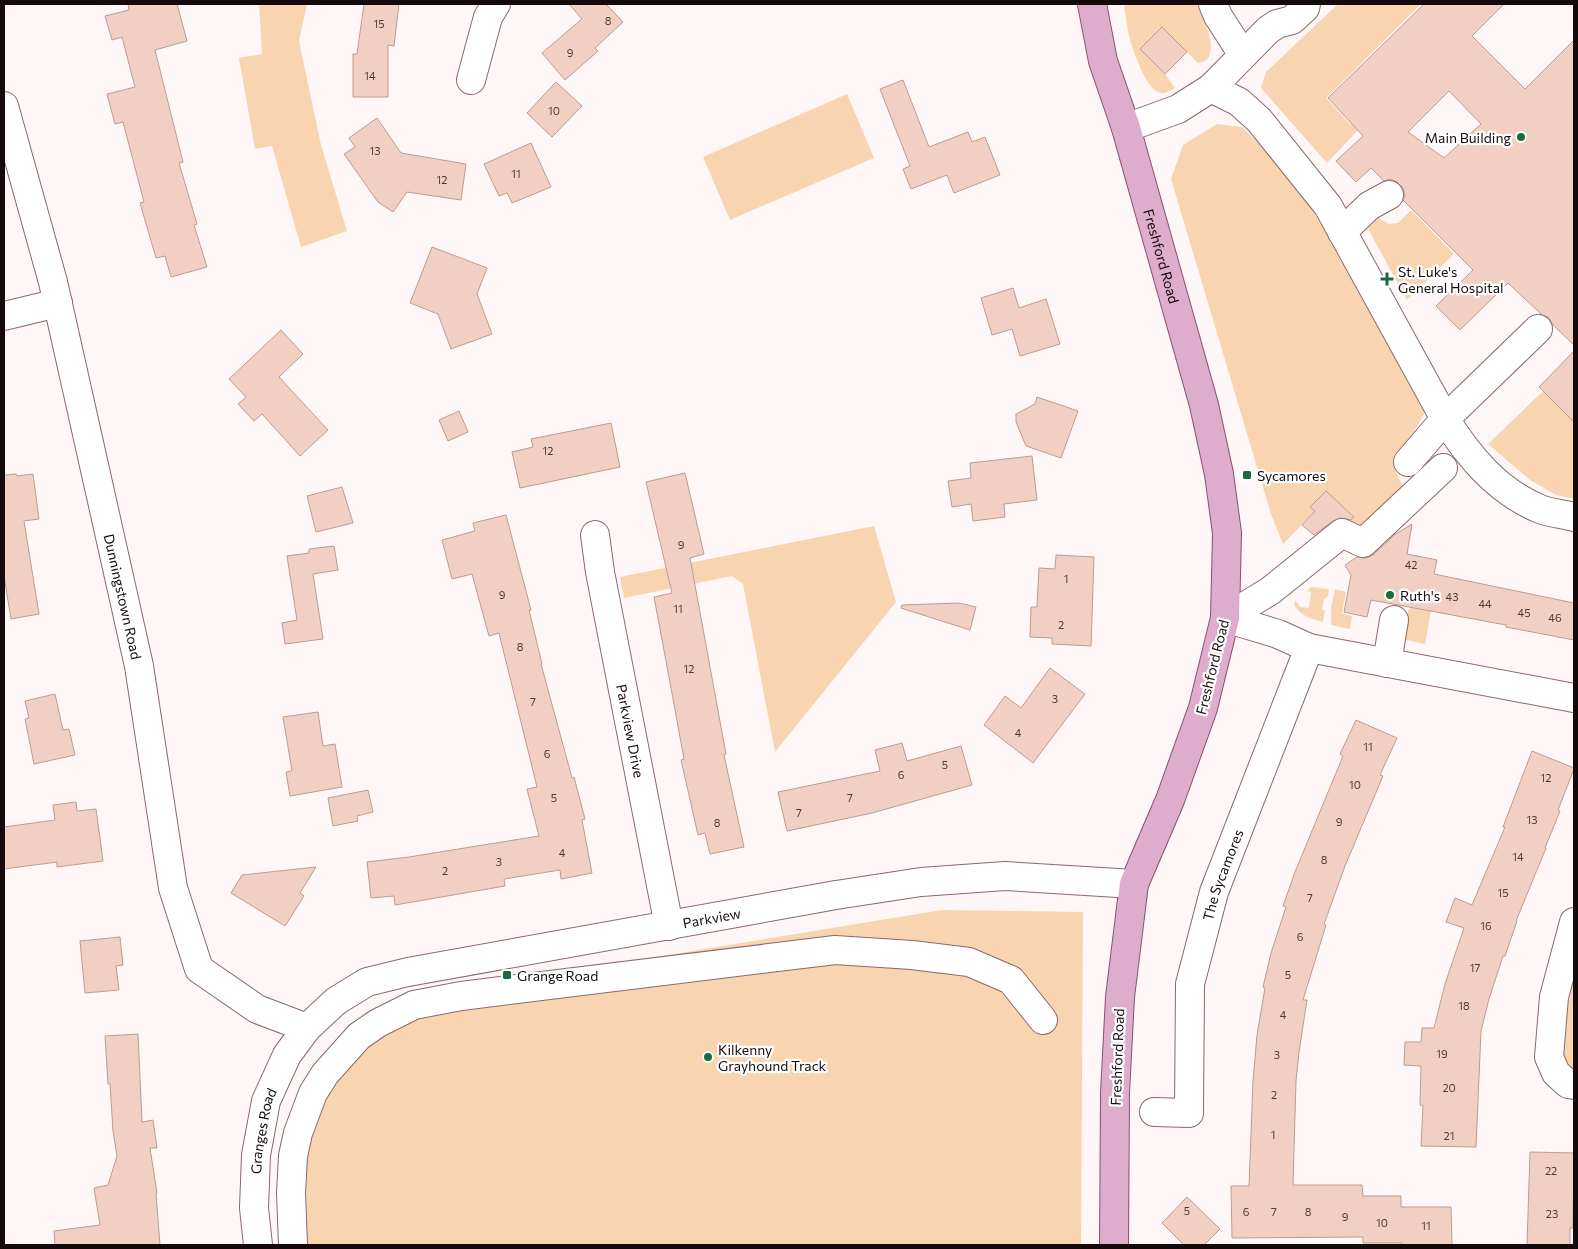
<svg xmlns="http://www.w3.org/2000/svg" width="1578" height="1249" font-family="Commissioner,sans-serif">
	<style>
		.green { fill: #f8d5b0 }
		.building { fill: #f2cfc3; stroke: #bd9c90; fill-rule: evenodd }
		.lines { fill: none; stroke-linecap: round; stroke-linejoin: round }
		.minor-casing { stroke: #8a696c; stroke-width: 30 }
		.major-casing { stroke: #895071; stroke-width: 30 }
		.minor { stroke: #fff; stroke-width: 28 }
		.major { stroke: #ddadcb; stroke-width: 28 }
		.poi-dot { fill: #176c3e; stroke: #fff; stroke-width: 2 }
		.labels { text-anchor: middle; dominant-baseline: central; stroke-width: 4.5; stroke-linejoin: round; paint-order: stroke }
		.number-label { font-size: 11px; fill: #4c3a39 }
		.poi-label { font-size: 14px; fill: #15090b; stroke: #fff; text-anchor: start }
		.street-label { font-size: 14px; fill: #15090b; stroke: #fff }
	</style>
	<rect width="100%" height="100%" fill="#fef6f7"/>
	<path class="green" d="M 259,4 L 307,4 L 299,41 L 321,145 L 347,231 L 301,247 L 272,146 L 255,149 L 239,58 L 262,54 Z
		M 1124,4 L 1197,4 C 1204,18 1224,60 1198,63 L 1162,27 L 1140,49 L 1165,74 L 1175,88 C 1171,90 1166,94 1161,93 C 1147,91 1135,55 1131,43 C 1127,30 1126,17 1124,4 Z
		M 1338,4 L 1421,4 L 1326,98 L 1351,125 L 1358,119 L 1360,128 L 1327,163 L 1261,88 L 1266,72 Z
		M 847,94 L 874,158 L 730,220 L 703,157 Z
		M 1217,124 L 1242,127 L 1259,144 L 1302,194 L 1328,235 L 1370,310 L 1415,391 L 1425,412 L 1394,467 L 1406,494 L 1366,531 L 1343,529 L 1354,517 L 1326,491 L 1311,507 L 1315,511 L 1283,544 L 1271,514 L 1171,179 L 1183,145 Z
		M 1411,210 L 1454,254 L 1407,300 L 1367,227 L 1377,217 L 1389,224 L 1398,223 Z
		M 1543,391 L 1565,413 L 1574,404 L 1574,499 L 1556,495 L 1530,480 L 1488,444 Z
		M 874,526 L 896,602 L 775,752 L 743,584 L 732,576 L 624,598 L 620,577 Z
		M 1311,587 L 1329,589 L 1328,596 L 1324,599 L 1322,609 L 1325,611 L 1323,622 C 1310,618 1302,617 1294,605 L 1295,600 L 1300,607 L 1309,608 L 1311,592 L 1307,591 Z
		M 1335,589 L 1346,592 L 1342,613 L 1352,616 L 1350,629 L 1331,625 L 1331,607 Z
		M 1412,607 L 1431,611 L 1425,644 L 1402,639 L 1408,611 Z
		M 942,910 L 1083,912 L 1081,1245 L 285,1245 L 304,1093 L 425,995 Z
		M 1574,976 L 1574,1070 L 1564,1065 L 1559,1054 Z"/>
	<path class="building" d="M 128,4 L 177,4 L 187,41 L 155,50 L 183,162 L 179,163 L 197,224 L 194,225 L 207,267 L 171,277 L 165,256 L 156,258 L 140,203 L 144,202 L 123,122 L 115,124 L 107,94 L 135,87 L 122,37 L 112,40 L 105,16 L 129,10 Z
		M 364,4 L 399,4 L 394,46 L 388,45 L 388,97 L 353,97 L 353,54 L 357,54 Z
		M 569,4 L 606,4 L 623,22 L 595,48 L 598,51 L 565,80 L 542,53 L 582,19 Z
		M 1424,4 L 1504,4 L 1472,36 L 1525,89 L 1574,40 L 1574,345 L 1553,325 L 1549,318 L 1541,314 L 1508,283 L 1460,330 L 1436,306 L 1473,270 L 1403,200 L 1405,195 L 1403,188 L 1397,182 L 1390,179 L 1384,181 L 1371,168 L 1356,182 L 1336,161 L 1363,136 L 1328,98 ZM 1449,91 L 1481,124 L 1444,158 L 1408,132 Z
		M 1162,27 L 1187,52 L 1165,74 L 1140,49 Z
		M 903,80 L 929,147 L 968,132 L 972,142 L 985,137 L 1000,175 L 954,193 L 947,175 L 911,189 L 903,169 L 910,166 L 880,89 Z
		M 556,82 L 582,106 L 552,137 L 527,113 Z
		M 377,118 L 401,153 L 466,164 L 461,200 L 407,192 L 393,212 L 378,202 L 344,154 L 355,147 L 349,138 Z
		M 531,143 L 551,187 L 512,203 L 507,193 L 499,196 L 484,164 Z
		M 432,247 L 487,268 L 477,294 L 492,334 L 451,349 L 438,314 L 410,303 Z
		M 1013,288 L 1019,308 L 1046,299 L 1060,344 L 1020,356 L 1012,329 L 992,335 L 981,298 Z
		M 281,330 L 303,354 L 279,377 L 328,430 L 300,456 L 262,414 L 254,421 L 238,404 L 246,397 L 229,379 Z
		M 1574,351 L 1574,422 L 1539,387 Z
		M 1037,397 L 1078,411 L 1061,458 L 1026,446 L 1016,422 L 1016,414 L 1035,404 Z
		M 459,411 L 468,432 L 448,441 L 439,420 Z
		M 611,423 L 620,467 L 520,488 L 512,452 L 533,447 L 531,439 Z
		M 1032,456 L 1037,500 L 1004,504 L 1005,517 L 973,521 L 971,504 L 952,507 L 948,481 L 971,478 L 970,463 Z
		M 685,473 L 704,554 L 690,558 L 726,754 L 724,755 L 744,847 L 710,854 L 705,833 L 698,835 L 686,782 L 681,760 L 684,759 L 674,704 L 654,597 L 672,593 L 646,482 Z
		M 16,474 L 17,476 L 33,474 L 39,519 L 24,521 L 39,614 L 11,619 L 4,576 L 4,475 Z
		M 342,487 L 353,523 L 316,532 L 307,496 Z
		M 1326,491 L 1354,517 L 1351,520 L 1341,518 L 1333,521 L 1314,535 L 1302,525 L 1315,511 L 1310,507 Z
		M 506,515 L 531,610 L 529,610 L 542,664 L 541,664 L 572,778 L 574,777 L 585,819 L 582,820 L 592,873 L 561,879 L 560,870 L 504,879 L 505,886 L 395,905 L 394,896 L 371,898 L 367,862 L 409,857 L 539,836 L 527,789 L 537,787 L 499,633 L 489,636 L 472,574 L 452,579 L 442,540 L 475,531 L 473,523 Z
		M 1412,524 L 1407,554 L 1437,560 L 1434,574 L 1574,603 L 1574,640 L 1506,627 L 1506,625 L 1371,600 L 1367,617 L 1344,612 L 1351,575 L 1345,565 L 1357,557 L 1366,558 L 1373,555 L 1394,535 Z
		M 334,546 L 338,570 L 313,574 L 323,639 L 285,644 L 282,623 L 297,620 L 287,556 L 309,553 L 309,549 Z
		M 1056,555 L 1094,557 L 1091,646 L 1052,644 L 1052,638 L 1030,637 L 1031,607 L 1037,607 L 1039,568 L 1055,569 Z
		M 959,603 L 976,607 L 970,630 L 901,608 L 902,605 Z
		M 1050,668 L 1085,694 L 1033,763 L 984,725 L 1005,696 L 1021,708 Z
		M 55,694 L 63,730 L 69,729 L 75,755 L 34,764 L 25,719 L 29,718 L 25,701 Z
		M 318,712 L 323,746 L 335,744 L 342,787 L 290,796 L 286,772 L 292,771 L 283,717 Z
		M 1356,720 L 1397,738 L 1380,775 L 1383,776 L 1345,866 L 1324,924 L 1326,925 L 1303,1000 L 1307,1000 L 1299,1052 L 1296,1081 L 1293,1185 L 1362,1185 L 1363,1196 L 1401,1196 L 1401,1207 L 1451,1207 L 1452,1245 L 1402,1245 L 1402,1243 L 1363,1243 L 1363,1237 L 1232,1238 L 1231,1186 L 1249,1186 L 1253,1081 L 1257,1035 L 1265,988 L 1263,987 L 1271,953 L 1286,907 L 1283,906 L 1295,872 L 1343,756 L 1340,754 Z
		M 902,743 L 907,761 L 961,746 L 972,785 L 872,813 L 787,831 L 778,792 L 880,771 L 875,750 Z
		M 1532,751 L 1574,768 L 1574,769 L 1558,810 L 1560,811 L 1545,848 L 1546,848 L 1516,921 L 1517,921 L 1505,956 L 1503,956 L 1489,999 L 1481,1031 L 1476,1147 L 1421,1146 L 1423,1106 L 1420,1105 L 1421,1066 L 1404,1065 L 1405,1042 L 1421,1042 L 1422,1028 L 1434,1028 L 1445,984 L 1464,928 L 1446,922 L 1455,898 L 1472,905 L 1505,827 L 1503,827 Z
		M 368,790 L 373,812 L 357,816 L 358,821 L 333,826 L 328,798 Z
		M 76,802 L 77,811 L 96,809 L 103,861 L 57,867 L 57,862 L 4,869 L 4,827 L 55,820 L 53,805 Z
		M 316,867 L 300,893 L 304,896 L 285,926 L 231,893 L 242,875 Z
		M 120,937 L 123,965 L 116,966 L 119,990 L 85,993 L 80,941 Z
		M 138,1034 L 142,1122 L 153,1120 L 157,1148 L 150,1148 L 157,1193 L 156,1193 L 160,1245 L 55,1245 L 54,1231 L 100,1225 L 94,1188 L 108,1185 L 117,1156 L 113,1131 L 110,1084 L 108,1084 L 105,1036 Z
		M 1530,1152 L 1574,1153 L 1573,1228 L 1570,1228 L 1570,1245 L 1527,1245 Z
		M 1187,1197 L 1220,1229 L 1204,1245 L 1184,1245 L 1162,1223 Z"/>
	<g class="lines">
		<g class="minor-casing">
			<g id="minor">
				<path d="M 1213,4 L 1218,16 L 1243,55"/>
				<path d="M 471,80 L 488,17 L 496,4"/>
				<path d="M 1211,88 L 1239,102 L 1259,120 L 1328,206 L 1445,419 C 1469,457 1497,491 1540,509 C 1550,513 1563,514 1574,517"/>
				<path id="s1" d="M 4,106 L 53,282 L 139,666 L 173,888 L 199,969 L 257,1009 L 307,1028"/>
				<path d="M 1126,128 L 1178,109 L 1211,88 L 1268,30 L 1277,24 L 1292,20 L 1305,8 L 1306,4"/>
				<path d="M 1342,232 L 1369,206 L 1389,195"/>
				<path d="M 4,316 L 58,303"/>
				<path d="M 1408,462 L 1445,419 L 1538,329"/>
				<path id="s2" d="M 595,535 L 600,572 L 669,926"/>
				<path d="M 1225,618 L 1278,634 L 1309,648 L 1574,698"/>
				<path d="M 1225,618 L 1270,591 L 1342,533 L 1363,543 L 1443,468"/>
				<path d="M 1387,663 L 1394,620"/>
				<path d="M 1574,922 L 1554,997 L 1549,1057 L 1556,1073 L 1568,1084 L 1574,1085"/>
				<path id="s3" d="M 1154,1112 L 1189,1113 L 1190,984 L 1214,892 L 1309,648"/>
				<path id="s4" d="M 258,1245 L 254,1208 L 256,1155 L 266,1101 L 287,1055 L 307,1028 L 336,1001 L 367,982 L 408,972 L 836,895 L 921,882 L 1005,876 L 1134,884"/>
				<path d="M 293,1245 L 291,1193 L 293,1156 L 298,1133 L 313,1093 L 325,1074 L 359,1036 L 378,1023 L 414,1005 L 461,996 L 835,950 L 912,955 L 969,962 L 1011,980 L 1043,1020"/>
			</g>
		</g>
		<g class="major-casing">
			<g id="major">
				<path id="s5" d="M 1092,4 L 1103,61 L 1126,128 L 1204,405 L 1219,474 L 1227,533 L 1225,618 L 1203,708 L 1170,800 L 1134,884 L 1120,997 L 1115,1093 L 1114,1245"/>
			</g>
		</g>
		<use href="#minor" class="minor"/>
		<use href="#major" class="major"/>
	</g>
	<g class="poi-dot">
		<circle cx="1521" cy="137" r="5"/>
		<path d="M1384.5 271.5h5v5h5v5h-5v5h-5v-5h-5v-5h5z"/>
		<rect x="1242" y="470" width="10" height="10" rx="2.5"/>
		<circle cx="1390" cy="595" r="5"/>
		<rect x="502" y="970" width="10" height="10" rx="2.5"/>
		<circle cx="708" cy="1057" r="5"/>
	</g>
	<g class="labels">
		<g class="number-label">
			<text x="608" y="20">8</text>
			<text x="379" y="23">15</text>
			<text x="570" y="52">9</text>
			<text x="370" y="75">14</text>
			<text x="554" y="110">10</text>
			<text x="375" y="150">13</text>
			<text x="516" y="173">11</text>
			<text x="442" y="179">12</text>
			<text x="548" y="450">12</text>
			<text x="681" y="544">9</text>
			<text x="1411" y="564">42</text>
			<text x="1066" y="578">1</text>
			<text x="502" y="594">9</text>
			<text x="1452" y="596">43</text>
			<text x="1485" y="603">44</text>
			<text x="678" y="608">11</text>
			<text x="1524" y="612">45</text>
			<text x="1555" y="617">46</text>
			<text x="1061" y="624">2</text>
			<text x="520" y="646">8</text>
			<text x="689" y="668">12</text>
			<text x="1055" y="698">3</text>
			<text x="533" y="701">7</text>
			<text x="1018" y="732">4</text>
			<text x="1368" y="746">11</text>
			<text x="547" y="753">6</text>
			<text x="945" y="764">5</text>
			<text x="901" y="774">6</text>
			<text x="1546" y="777">12</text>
			<text x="1355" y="784">10</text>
			<text x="554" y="797">5</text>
			<text x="850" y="797">7</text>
			<text x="799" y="812">7</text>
			<text x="1532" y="819">13</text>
			<text x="1339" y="821">9</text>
			<text x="717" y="822">8</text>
			<text x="562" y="852">4</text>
			<text x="1518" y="856">14</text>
			<text x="1324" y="859">8</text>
			<text x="499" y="861">3</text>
			<text x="445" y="870">2</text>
			<text x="1503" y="892">15</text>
			<text x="1310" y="897">7</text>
			<text x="1486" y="925">16</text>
			<text x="1300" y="936">6</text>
			<text x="1475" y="967">17</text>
			<text x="1288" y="974">5</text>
			<text x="1464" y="1005">18</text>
			<text x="1283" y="1014">4</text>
			<text x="1442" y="1053">19</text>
			<text x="1277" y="1054">3</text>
			<text x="1449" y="1087">20</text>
			<text x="1274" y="1094">2</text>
			<text x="1273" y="1134">1</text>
			<text x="1449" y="1135">21</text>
			<text x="1551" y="1170">22</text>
			<text x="1187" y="1210">5</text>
			<text x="1246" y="1211">6</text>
			<text x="1274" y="1211">7</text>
			<text x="1308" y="1211">8</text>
			<text x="1552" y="1213">23</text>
			<text x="1345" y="1216">9</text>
			<text x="1382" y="1222">10</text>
			<text x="1426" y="1225">11</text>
		</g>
		<g class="poi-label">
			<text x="1511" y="137" text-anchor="end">Main Building</text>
			<text x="1398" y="271">St. Luke's<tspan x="1398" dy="16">General Hospital</tspan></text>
			<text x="1257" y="475">Sycamores</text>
			<text x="1400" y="595">Ruth's</text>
			<text x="517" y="975">Grange Road</text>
			<text x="718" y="1049">Kilkenny<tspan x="718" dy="16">Grayhound Track</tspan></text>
		</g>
		<g class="street-label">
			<text stroke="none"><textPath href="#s5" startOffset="262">Freshford Road</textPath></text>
			<text stroke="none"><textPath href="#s1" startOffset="505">Dunningstown Road</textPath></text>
			<text transform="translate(1212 667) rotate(-76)">Freshford Road</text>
			<text stroke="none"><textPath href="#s2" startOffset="199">Parkview Drive</textPath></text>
			<text stroke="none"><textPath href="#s3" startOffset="278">The Sycamores</textPath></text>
			<text stroke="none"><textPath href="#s4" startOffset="656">Parkview</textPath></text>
			<text transform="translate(1117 1057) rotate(-88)">Freshford Road</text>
			<text stroke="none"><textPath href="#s4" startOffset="115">Granges Road</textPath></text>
		</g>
	</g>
	<rect width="1578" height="1249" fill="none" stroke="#15090b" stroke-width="10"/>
</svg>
